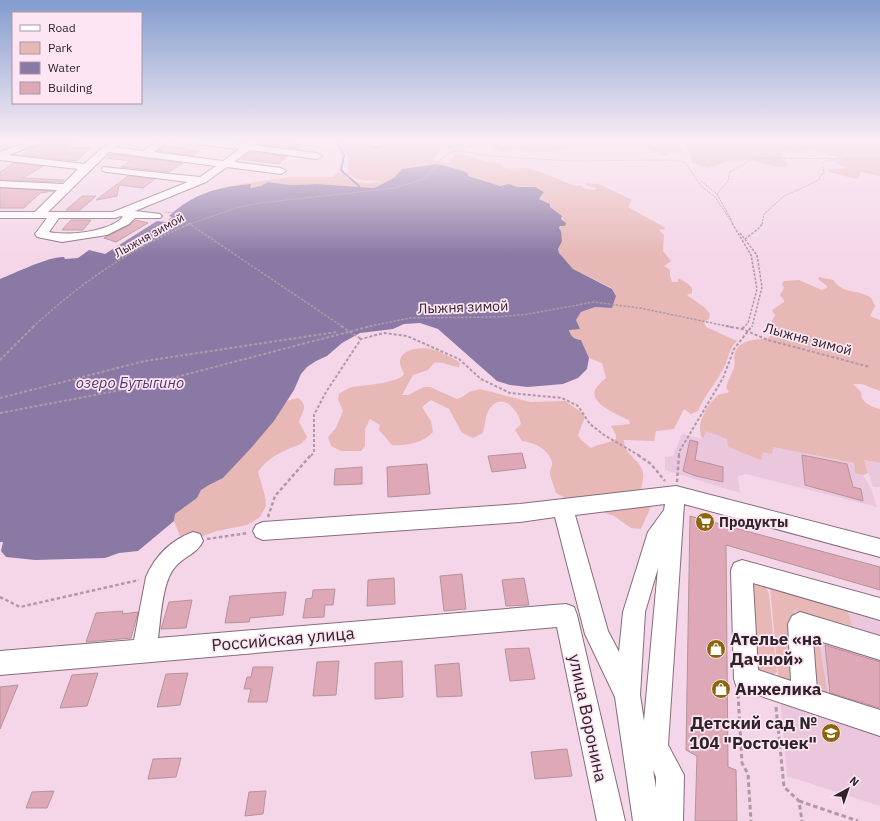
<svg xmlns="http://www.w3.org/2000/svg" width="880" height="821" font-family="'IBM Plex Sans',sans-serif">
	<style>
		.built { fill: #eac7dc }
		.green { fill: #e7b8b6 }
		.water { fill: #8a79a4 }
		.lines { fill: none; stroke-linecap: round; stroke-linejoin: round }
		.stream { stroke: #8a79a4; stroke-width: 2 }
		.building { fill: #dfa8b7; stroke: #b3939c }
		.minor-casing { stroke: #866c7c; stroke-width: 2 }
		.path-far4 { stroke: #b099a7; stroke-width: 1; stroke-dasharray: 2 1; stroke-linecap: butt }
		.path-far3 { stroke: #b099a7; stroke-width: 1.5; stroke-dasharray: 2.5 1.5; stroke-linecap: butt }
		.path-far2 { stroke: #b099a7; stroke-width: 2; stroke-dasharray: 3 2; stroke-linecap: butt }
		.path-far1 { stroke: #b099a7; stroke-width: 2.5; stroke-dasharray: 3.5 2.5; stroke-linecap: butt }
		.path { stroke: #b099a7; stroke-width: 3; stroke-dasharray: 4.5 3; stroke-linecap: butt }
		.minor { fill: #fff; fill-rule: evenodd }
		.labels { text-anchor: middle; dominant-baseline: central; stroke-width: 3.5; stroke-linejoin: round; paint-order: stroke }
		.far-street-label { font-size: 12px; fill: #2e232a; stroke: #fde5f3 }
		.street-label { font-size: 14px; fill: #2e232a; stroke: #fde5f3 }
		.poi-label { font-size: 14px; font-weight: bold; fill: #2e232a; stroke: #fde5f3; text-anchor: start }
		.water-label { font-size: 15px; font-style: italic; fill: #4f3670; stroke: #fde5f3 }
		.near-street-label { font-size: 17px; fill: #2e232a; stroke: #fde5f3 }
		.near-poi-label { font-size: 17px; font-weight: bold; fill: #2e232a; stroke: #fde5f3; text-anchor: start }
	</style>
	<rect width="100%" height="100%" fill="#f4d6e8"/>
	<path class="built" d="M 706,430 L 727,439 L 729,447 L 739,450 L 749,456 L 762,460 L 763,451 L 773,447 L 854,463 L 855,473 L 863,475 L 871,488 L 877,507 L 746,474 L 738,476 L 740,493 L 665,470 L 665,457 L 673,456 L 682,434 L 703,439 Z
		M 864,460 L 880,463 L 880,487 L 873,487 Z
		M 770,586 L 880,618 L 880,806 L 787,776 Z"/>
	<path class="green" d="M 343,141 L 405,141 L 442,149 L 432,160 L 449,163 L 455,154 C 470,153 484,164 500,163 C 505,172 518,167 527,168 C 544,172 559,180 575,186 L 580,185 L 585,189 L 595,190 L 596,188 L 588,186 L 585,183 L 599,184 L 632,200 L 628,207 L 664,227 L 665,229 L 659,230 L 664,235 L 663,251 L 671,261 L 664,266 L 670,270 L 670,276 L 672,282 L 678,282 L 678,278 L 687,283 L 692,288 L 692,293 L 687,295 L 704,307 L 710,314 L 709,319 L 704,322 L 706,327 L 737,341 C 729,348 730,354 726,363 C 719,380 705,394 698,411 L 691,414 L 684,409 L 674,429 L 656,431 L 654,441 L 624,440 C 623,455 641,459 643,473 C 644,478 642,484 641,489 L 637,493 L 567,499 L 556,493 C 554,486 551,480 550,474 C 549,470 553,466 552,462 C 549,449 533,442 522,441 L 515,430 L 521,424 C 519,411 503,391 490,408 C 485,415 485,425 483,433 L 473,438 L 462,433 L 449,409 L 431,400 L 422,407 L 431,421 L 433,432 C 423,443 406,446 392,445 L 379,430 L 380,425 L 370,419 L 365,429 L 365,446 L 361,451 L 341,451 L 331,446 L 328,437 L 336,428 L 343,411 L 338,399 L 339,394 C 343,391 348,388 353,387 C 363,385 401,383 404,374 C 403,371 400,366 400,362 C 400,349 422,347 431,349 C 440,351 453,358 460,363 L 459,367 C 450,367 444,361 434,363 L 428,370 L 413,375 L 402,395 L 408,395 L 424,387 L 430,387 L 457,399 L 462,397 L 469,392 L 480,389 L 530,402 L 565,401 L 581,412 L 585,417 L 578,435 L 581,440 L 591,448 C 598,444 607,444 616,439 L 616,435 L 611,426 L 630,424 L 629,420 C 620,416 589,403 595,390 C 597,386 602,381 606,378 L 602,363 L 589,358 L 581,340 C 574,339 571,337 569,330 L 581,312 L 595,307 L 612,308 L 616,296 L 612,288 L 573,269 L 559,253 L 558,249 L 561,235 L 559,228 L 564,221 L 560,215 L 550,207 L 551,204 L 539,199 L 544,192 C 531,184 517,188 502,186 C 480,183 460,169 438,165 C 433,164 410,169 402,170 L 394,178 L 374,188 L 317,184 L 290,185 L 268,182 L 262,186 L 249,188 L 250,184 L 233,185 L 291,177 L 333,177 L 337,173 L 344,172 L 346,178 C 359,183 368,185 382,181 C 369,180 358,183 348,173 L 349,158 L 340,145 Z
		M 427,141 L 490,141 L 491,143 C 481,150 437,148 427,141 Z
		M 513,141 L 530,141 L 533,147 L 539,149 L 559,147 L 557,145 L 571,141 L 676,141 L 681,149 L 680,153 L 670,152 L 665,156 L 641,147 L 622,148 L 589,143 L 562,151 L 534,152 L 517,151 L 500,152 L 493,147 L 495,144 Z
		M 684,141 L 880,141 L 880,176 L 861,172 L 859,178 L 856,179 L 829,172 L 828,169 L 847,168 L 834,162 L 844,160 L 823,152 L 808,150 L 803,153 L 784,151 L 783,156 L 788,165 L 785,167 L 774,166 L 747,160 L 724,162 L 716,166 L 707,168 L 693,163 Z
		M 819,277 L 833,280 C 845,296 857,288 871,298 L 875,306 L 870,316 L 880,320 L 880,391 L 862,384 L 853,384 L 861,392 C 860,402 871,407 880,409 L 880,463 L 864,460 L 868,473 L 863,475 L 855,473 L 854,463 L 773,447 L 772,454 L 763,452 L 762,460 C 750,457 740,451 728,447 L 727,439 L 706,431 L 703,439 C 694,426 707,405 717,396 C 720,393 726,394 729,392 L 726,388 C 728,380 731,375 734,368 C 736,363 733,358 735,353 C 739,340 756,339 767,339 L 776,330 L 771,323 L 775,315 L 772,310 L 784,302 L 784,300 L 780,295 L 784,288 L 782,284 L 784,281 L 799,280 L 822,290 L 828,287 L 818,279 Z
		M 298,398 C 309,405 302,412 299,422 L 307,437 C 301,447 295,445 286,450 C 275,455 264,462 258,472 L 265,496 L 266,506 L 260,517 L 247,525 L 217,531 L 194,539 L 186,539 L 180,536 L 174,521 L 175,514 L 197,498 L 201,490 L 209,485 L 223,478 L 274,421 L 286,401 Z
		M 637,504 L 651,506 L 641,529 L 631,528 L 614,516 L 590,508 Z
		M 751,577 L 765,585 L 769,594 L 777,672 L 772,676 L 759,674 L 750,662 Z
		M 770,586 L 847,608 L 852,626 L 794,610 L 798,678 L 793,687 L 779,684 Z
		M 819,641 L 828,696 L 819,696 L 810,684 L 808,644 Z"/>
	<path class="water" d="M 437,164 L 464,171 L 468,174 L 468,176 L 500,186 L 509,184 L 517,187 L 535,187 L 544,192 L 539,199 L 550,204 L 550,207 L 562,216 L 561,219 L 566,223 L 565,226 L 560,226 L 559,228 L 561,231 L 562,241 L 558,249 L 559,253 L 573,269 L 612,289 L 616,296 L 612,308 L 595,307 L 581,312 L 576,320 L 580,329 L 569,330 C 571,337 574,339 581,340 L 589,358 L 587,369 L 578,378 L 563,384 L 528,387 L 510,385 L 497,381 L 438,329 L 420,323 L 404,324 L 393,329 L 360,333 L 342,343 L 327,356 L 316,361 L 307,367 L 301,374 L 294,390 L 274,421 L 251,448 L 223,478 L 209,485 L 201,490 L 197,498 L 175,514 L 174,521 L 138,551 L 119,553 L 105,558 L 35,560 L 6,557 L 1,551 L 3,542 L 0,542 L 0,279 C 15,273 50,256 64,257 L 65,259 L 78,258 L 89,250 L 105,254 L 157,221 L 166,222 L 172,217 L 169,216 C 194,193 218,187 251,184 L 250,188 L 261,186 L 268,182 L 290,185 L 317,184 L 374,188 L 394,178 L 402,169 Z"/>
	<g class="lines">
		<path class="stream" d="M 342,141 L 338,145 L 344,155 L 341,170 L 359,186"/>
	</g>
	<path class="building" d="M 262,141 L 271,141 L 301,145 L 296,149 L 260,145 Z
		M 44,143 L 63,143 L 68,145 L 65,147 L 91,148 L 76,161 L 23,155 L 34,147 Z
		M 164,146 L 187,149 L 186,150 L 199,151 L 193,156 L 158,151 Z
		M 250,152 L 287,156 L 279,164 L 241,159 Z
		M 110,154 L 183,163 L 169,172 L 121,167 L 131,161 L 106,158 Z
		M 14,163 L 43,166 L 23,178 L 64,180 L 62,182 L 0,180 L 0,172 Z
		M 128,176 L 155,179 L 143,188 L 119,185 L 117,196 L 96,200 Z
		M 0,188 L 54,191 L 40,193 L 24,208 L 0,208 Z
		M 82,196 L 96,196 L 80,210 L 66,210 Z
		M 71,220 L 91,220 L 83,230 L 62,230 Z
		M 136,220 L 148,223 L 116,242 L 104,238 L 130,225 Z
		M 690,440 L 698,442 L 695,460 L 723,467 L 723,482 L 696,476 L 683,471 Z
		M 522,453 L 526,468 L 492,472 L 488,456 Z
		M 802,455 L 847,464 L 853,487 L 861,489 L 863,501 L 805,485 Z
		M 427,464 L 430,494 L 388,497 L 387,467 Z
		M 362,467 L 362,484 L 334,485 L 335,469 Z
		M 690,516 L 880,567 L 880,590 L 726,545 L 728,767 L 736,770 L 737,821 L 695,821 L 697,756 L 686,750 Z
		M 462,574 L 466,609 L 444,611 L 440,576 Z
		M 394,578 L 395,604 L 367,606 L 368,580 Z
		M 524,578 L 529,605 L 506,606 L 502,580 Z
		M 335,589 L 333,605 L 325,605 L 324,617 L 303,618 L 306,599 L 312,598 L 313,590 Z
		M 286,592 L 283,615 L 250,618 L 249,622 L 225,623 L 230,596 Z
		M 192,600 L 186,628 L 161,629 L 169,602 Z
		M 123,611 L 122,614 L 138,612 L 131,638 L 86,642 L 96,613 Z
		M 825,645 L 880,662 L 880,708 L 830,693 Z
		M 529,648 L 535,679 L 510,681 L 505,649 Z
		M 339,661 L 336,695 L 313,696 L 317,662 Z
		M 402,661 L 403,697 L 375,699 L 375,663 Z
		M 459,663 L 462,696 L 437,697 L 435,665 Z
		M 253,667 L 273,667 L 267,702 L 248,702 L 251,689 L 244,689 L 247,677 L 251,677 Z
		M 98,673 L 87,706 L 60,708 L 72,675 Z
		M 188,673 L 180,705 L 157,707 L 166,674 Z
		M 18,685 L 0,729 L 0,687 Z
		M 567,749 L 572,776 L 535,779 L 531,752 Z
		M 181,758 L 176,777 L 148,779 L 153,759 Z
		M 54,791 L 47,808 L 26,808 L 32,792 Z
		M 266,791 L 263,814 L 245,816 L 249,792 Z"/>
	<g class="lines">
		<g class="minor-casing">
			<path id="minor" d="M 31,141 L 45,141 L 9,155 L 84,164 L 110,141 L 119,141 L 115,147 L 143,151 L 157,141 L 168,141 L 154,152 L 223,161 L 239,149 L 197,144 L 193,141 L 221,141 L 246,144 L 251,141 L 261,141 L 257,146 L 317,153 L 322,156 L 317,159 L 250,150 L 234,162 L 281,168 L 286,171 L 281,174 L 227,167 L 206,182 L 135,211 L 160,214 L 162,216 L 160,218 L 135,218 L 129,224 L 107,235 L 62,242 L 37,237 L 35,234 L 47,218 L 0,218 L 0,212 L 35,212 L 57,190 L 0,187 L 0,181 L 63,184 L 78,169 L 0,160 L 0,152 ZM 109,152 L 216,166 L 200,177 L 103,167 L 102,169 L 103,171 L 107,172 L 188,182 L 113,212 L 48,212 ZM 121,216 L 123,217 C 109,232 68,236 49,232 L 59,218 L 115,218 Z
				M 61,141 L 72,141 L 68,144 Z
				M 371,141 L 381,141 L 381,144 L 376,147 L 373,146 Z
				M 676,486 L 880,539 L 880,557 L 684,504 L 668,745 L 684,775 L 683,821 L 633,821 L 615,697 L 585,634 L 555,517 L 520,522 L 263,540 L 256,537 L 253,531 L 256,525 L 263,522 L 520,504 ZM 665,504 L 664,510 L 648,532 L 623,612 L 619,652 L 608,631 L 575,515 ZM 658,568 L 644,721 L 640,695 L 645,612 ZM 653,770 L 656,777 L 656,788 Z
				M 193,532 L 200,534 L 203,541 C 198,553 185,556 176,566 C 162,580 161,618 158,638 L 566,604 L 574,607 L 577,615 L 625,821 L 597,821 L 557,627 L 0,675 L 0,651 L 134,640 L 146,577 C 155,556 171,540 193,532 Z
				M 742,560 L 880,598 L 880,620 L 753,583 L 758,670 L 791,681 L 788,624 L 792,616 L 800,612 L 880,636 L 880,660 L 813,639 L 817,690 L 880,710 L 880,736 L 737,688 L 734,679 L 731,570 L 734,563 Z"/>
		</g>
		<path class="path-far4" d="M 409,141 L 461,150
			M 680,141 L 683,144
			M 701,181 L 717,194 L 732,221
			M 717,194 L 728,181 L 730,172 L 754,158 L 880,159
			M 165,212 L 181,214 L 189,224
			M 190,224 L 239,207 L 260,203 L 395,188 L 426,178 L 441,159 L 451,152 L 461,151 L 491,156 L 568,161 L 667,160 L 685,162 L 701,186 L 715,197 L 733,224
			M 762,224 L 764,214 L 784,196 L 819,180 L 820,176 L 824,173 L 822,163 L 828,160 L 850,160"/>
		<path class="path-far3" d="M 188,223 L 343,327
			M 732,223 L 751,255 L 757,289 L 748,323 L 744,327
			M 740,233 L 757,255 L 762,287 L 752,327
			M 745,239 L 758,229 L 763,223
			M 33,327 C 80,283 133,247 192,223
			M 366,327 L 410,318 L 498,317 L 529,314 L 593,302 L 640,308 L 731,327"/>
		<path class="path-far2" d="M 341,326 L 361,339
			M 726,326 L 742,329 L 768,340 L 870,367
			M 742,329 L 745,326
			M 0,360 L 34,326
			M 0,398 L 145,361 L 337,332
			M 0,413 L 142,386 L 371,326
			M 311,456 L 314,452 L 314,415 L 326,392 L 361,339 L 384,333 L 407,336 L 459,359 L 481,379 L 510,393 L 562,398 L 578,406 L 590,424 L 604,435 L 640,456
			M 679,456 L 679,452 L 723,378 L 734,349 L 752,326"/>
		<path class="path-far1" d="M 638,455 L 651,464 L 665,481
			M 677,482 L 679,455
			M 268,517 L 275,496 L 311,455
			M 207,539 L 248,533
			M 0,597 L 20,607 L 139,580"/>
		<path class="path" d="M 738,694 L 742,763 L 748,774 L 751,821
			M 776,707 L 784,787 L 799,801 L 802,821
			M 799,801 L 858,821"/>
		<use href="#minor" class="minor"/>
	</g>
	<linearGradient id="sky" x2="0" y2="1"><stop stop-color="#829ccd"/><stop offset="0.55" stop-color="#faedf5"/><stop offset="1" stop-color="#faedf5" stop-opacity="0"/></linearGradient>
	<rect width="880" height="256" fill="url(#sky)"/>
	<defs>
		<g id="supermarket-disc" transform="scale(1)"><circle r="9.5" fill="#8f650c" stroke="#fde5f3"/><path d="M-6-5.5h2.5l.6 2H6L4.5 2H-2.5L-4.4-4H-6ZM-1.5 3.2a1.3 1.3 0 1 0 .1 0ZM3 3.2a1.3 1.3 0 1 0 .1 0Z" fill="#fff"/></g>
		<g id="shop-disc" transform="scale(1)"><circle r="9.5" fill="#8f650c" stroke="#fde5f3"/><path d="M-5-2.5h2.3a2.7 3.5 0 0 1 5.4 0H5L5.5 6h-11ZM-1.5-2.5h3a1.5 2.3 0 0 0-3 0Z" fill="#fff"/></g>
		<g id="school-disc" transform="scale(1)"><circle r="9.5" fill="#8f650c" stroke="#fde5f3"/><path d="M0-5L7-2L0 1L-7-2ZM-4 1L0 2.5L4 1V4Q0 6-4 4Z" fill="#fff"/></g>
	</defs>
	<g fill-rule="evenodd">
		<use href="#supermarket-disc" x="705" y="522"/>
		<use href="#shop-disc" x="716" y="649"/>
		<use href="#shop-disc" x="721" y="689"/>
		<use href="#school-disc" x="831" y="733"/>
	</g>
	<g class="labels">
		<g class="far-street-label">
			<text transform="translate(149 235) rotate(-29)">Лыжня зимой</text>
		</g>
		<g class="street-label">
			<text transform="translate(463 307) rotate(-2)">Лыжня зимой</text>
			<text transform="translate(808 339) rotate(15)">Лыжня зимой</text>
		</g>
		<g class="poi-label">
			<text x="719" y="522">Продукты</text>
		</g>
		<g class="water-label">
			<text x="130" y="382">озеро Бутыгино</text>
		</g>
		<g class="near-street-label">
			<text transform="translate(283 639) rotate(-5)">Российская улица</text>
			<text transform="translate(588 718) rotate(78)">улица Воронина</text>
		</g>
		<g class="near-poi-label">
			<text x="730" y="639">Ателье «на<tspan x="730" dy="20">Дачной»</tspan></text>
			<text x="735" y="689">Анжелика</text>
			<text x="817" y="723" text-anchor="end">Детский сад №<tspan x="817" dy="20">104 "Росточек"</tspan></text>
		</g>
	</g>
	<rect x="12" y="12" width="130" height="92" fill="#fde5f3" stroke="#aa97a3"/>
	<rect x="20" y="25" width="20" height="6" fill="#ffffff" stroke="#aa97a3"/>
	<text x="48" y="32" font-size="12" fill="#2e232a">Road</text>
	<rect x="20" y="42" width="20" height="12" fill="#e7b8b6" stroke="#aa97a3"/>
	<text x="48" y="52" font-size="12" fill="#2e232a">Park</text>
	<rect x="20" y="62" width="20" height="12" fill="#8a79a4" stroke="#aa97a3"/>
	<text x="48" y="72" font-size="12" fill="#2e232a">Water</text>
	<rect x="20" y="82" width="20" height="12" fill="#dfa8b7" stroke="#aa97a3"/>
	<text x="48" y="92" font-size="12" fill="#2e232a">Building</text>
	<g transform="translate(848 789) rotate(40)" stroke="#fde5f3" stroke-width="3" paint-order="stroke">
	<path d="M0-3L7 15L0 10L-7 15Z" fill="#2e232a"/>
	<text y="-6" font-size="11" font-weight="bold" text-anchor="middle" fill="#2e232a">N</text>
	</g>
</svg>
